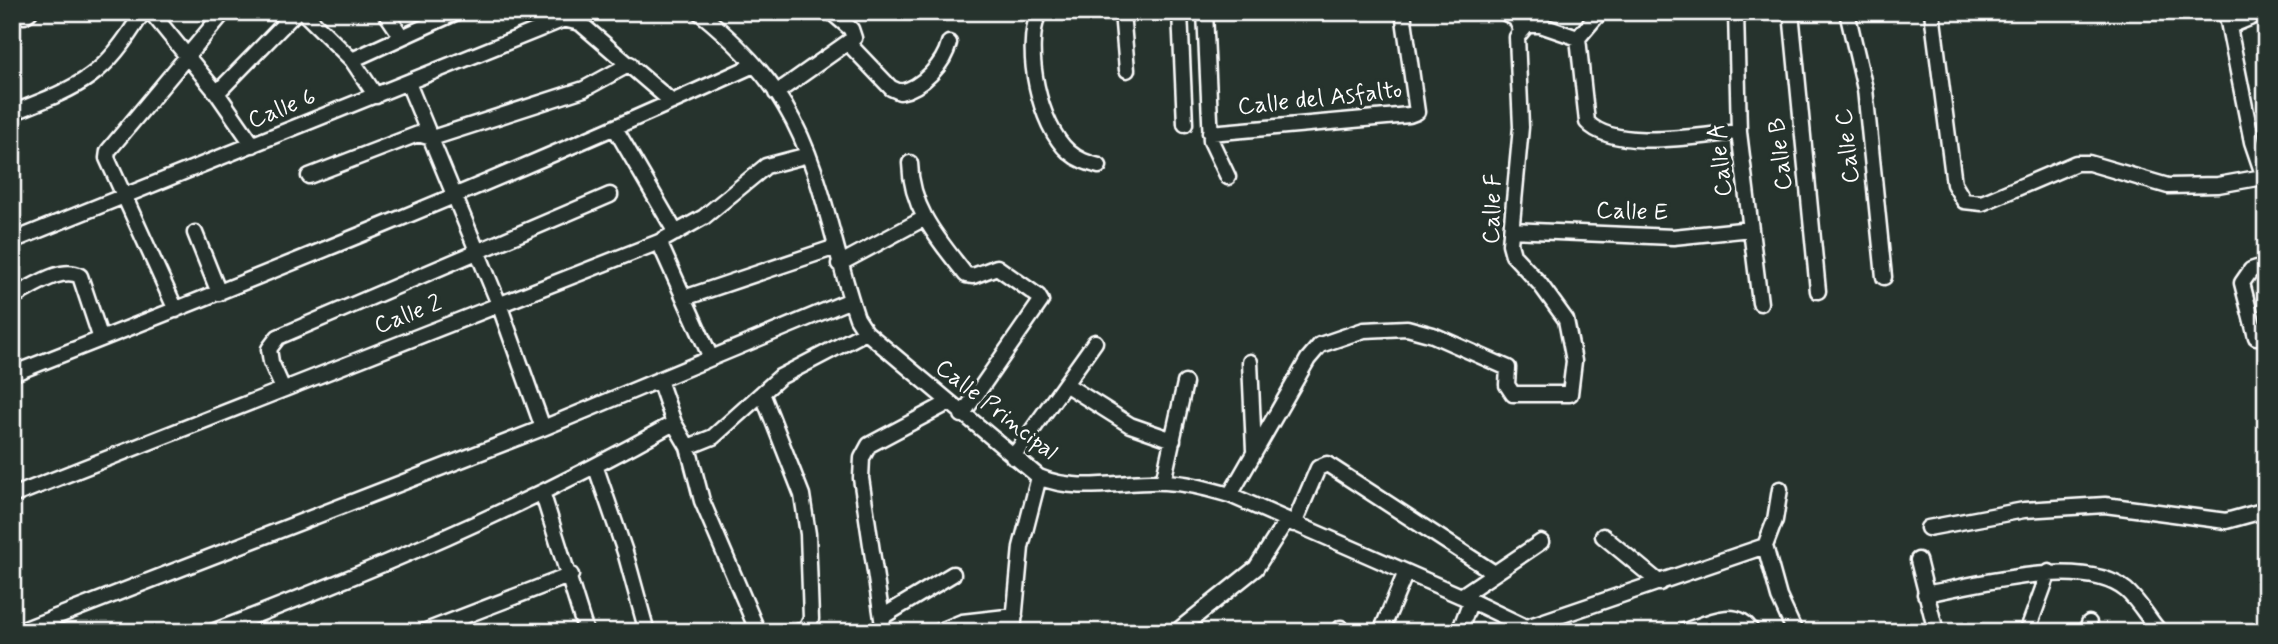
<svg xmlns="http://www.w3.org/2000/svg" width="2278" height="644" font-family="Mynerve,sans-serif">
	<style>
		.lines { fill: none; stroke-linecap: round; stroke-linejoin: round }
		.minor-casing { stroke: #fff; stroke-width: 19 }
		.minor { stroke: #26332d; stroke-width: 14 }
		.labels { text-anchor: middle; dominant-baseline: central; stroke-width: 7; stroke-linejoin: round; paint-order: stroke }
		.street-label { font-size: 24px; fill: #fff; stroke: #26332d }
	</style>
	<rect width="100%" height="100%" fill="#26332d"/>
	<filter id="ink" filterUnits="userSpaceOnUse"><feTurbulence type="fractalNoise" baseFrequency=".0143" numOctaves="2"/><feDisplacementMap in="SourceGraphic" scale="14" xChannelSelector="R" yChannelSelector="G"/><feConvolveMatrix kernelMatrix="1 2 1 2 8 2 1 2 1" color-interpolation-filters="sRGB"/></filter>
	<g filter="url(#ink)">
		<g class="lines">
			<g class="minor-casing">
				<path id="minor" d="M 151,12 L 217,93 L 253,145
					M 303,12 L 352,60 L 376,96
					M 385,12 L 402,37
					M 533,12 L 580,23 L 672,102
					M 699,12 C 731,38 764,70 785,106 C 823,169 833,249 857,318 L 866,332 L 1039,477 C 1079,494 1123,480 1165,482 C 1188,483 1208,489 1230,495 L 1461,596 L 1536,632
					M 1039,12 C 1023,49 1039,126 1069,152 C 1078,160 1088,163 1099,166
					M 1122,12 L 1127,70
					M 1180,12 L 1185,124
					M 1205,12 L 1211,141 L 1228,177
					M 1504,12 L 1516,19 L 1521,30
					M 1600,12 L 1578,38 L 1587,122 C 1614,152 1701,135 1739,132
					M 1736,12 L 1739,132 L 1760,303
					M 1791,12 L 1818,291
					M 1847,12 L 1865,89 L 1884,277
					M 1932,12 L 1954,184 L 1964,201 L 1982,203 L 2076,163 L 2089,163 L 2168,186 L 2218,185 L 2263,177
					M 2226,12 L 2252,142 L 2266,183
					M 24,16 L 30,12
					M 2230,26 L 2264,12
					M 848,43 L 891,88 L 900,92 C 922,88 944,64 949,43
					M 352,60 L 457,12
					M 408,83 L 499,304 L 543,428
					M 217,93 L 296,12
					M 776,93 L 854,38 L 851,29 L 831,12
					M 12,113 C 83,85 102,79 143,12
					M 615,128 L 676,233
					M 1210,133 L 1409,115 L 1417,112 L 1403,12
					M 910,163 C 911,210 939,240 966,275 L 973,276 L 997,267 L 1038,296 L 1041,301 L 962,415
					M 309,176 L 418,134 L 432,138 L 584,89 L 630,64
					M 1512,230 L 1673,237 L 1751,229
					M 195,233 L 219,293
					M 12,241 L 567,18
					M 659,242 L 711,358
					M 839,264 L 923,219
					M 12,297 C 30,289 61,265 80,276 L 101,339
					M 684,298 L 836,247
					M 176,310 L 107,158 L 108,151 L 224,12
					M 2256,337 L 2242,283 L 2251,270 L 2266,265
					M 1250,362 L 1254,450
					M 12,374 C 262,276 511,176 754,65
					M 659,380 L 674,423 L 688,447 L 702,501 L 758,632
					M 1065,384 L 1130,425 L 1173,440
					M 283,389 L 271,362 L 269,349 L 278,337 L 610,195
					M 762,393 L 802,495 L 808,534 L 811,619 L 806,629 L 798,632
					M 688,447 L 713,437 L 780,377 L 866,332
					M 1013,457 L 1095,342
					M 596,468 L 625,552 L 647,632
					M 1163,482 L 1185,383
					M 543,495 L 586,632
					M 1230,495 L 1308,359 L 1320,345 L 1364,330 L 1407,328 L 1433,335 L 1508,368 L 1507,385 L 1513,394 L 1570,394 L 1574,361 L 1566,320 L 1540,284 L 1513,255 L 1510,244 L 1521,127 L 1517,37 L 1527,25 L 1540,25 L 1578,38
					M 12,496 L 659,242 L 704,217 L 766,166 L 808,155
					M 1294,524 L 1318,468 L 1327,464 L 1493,572
					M 1928,528 L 2024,510 L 2105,505 L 2226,521 L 2266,510
					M 1603,536 L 1660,583
					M 1765,546 L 1779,597 L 1795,632
					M 1918,560 L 1936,632
					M 1925,594 C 1975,585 2084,555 2126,590 C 2140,602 2148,619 2160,632
					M 1461,596 L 1541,542
					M 882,617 L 953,574
					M 1527,627 L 1765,546 L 1775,520 L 1780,489
					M 17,632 L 543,428 L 851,300
					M 212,632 C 372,571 524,508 674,423
					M 423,632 L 571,575
					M 884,632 L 861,478 L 862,458 L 869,445 L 948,403
					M 938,632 L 962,622 L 1015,616
					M 1013,632 L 1021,547 L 1039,477
					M 1176,632 L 1256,568 L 1286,521
					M 1340,632 L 1341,628
					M 1381,632 L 1406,572
					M 1459,632 L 1471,600
					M 1683,632 C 1705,624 1737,605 1752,632
					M 2027,632 L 2049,572
					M 2086,632 L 2089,623"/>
			</g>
			<use href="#minor" class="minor"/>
		</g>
	</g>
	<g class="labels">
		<g class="street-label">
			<text transform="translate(1320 99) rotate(-6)">Calle del Asfalto</text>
			<text transform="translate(282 109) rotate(-22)">Calle 6</text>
			<text transform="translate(1848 146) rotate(-96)">Calle C</text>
			<text transform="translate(1781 154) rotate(-96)">Calle B</text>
			<text transform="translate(1721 160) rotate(-96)">Calle A</text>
			<text transform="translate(1493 209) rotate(-88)">Calle F</text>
			<text transform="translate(1632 212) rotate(2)">Calle E</text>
			<text transform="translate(408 315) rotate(-21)">Calle 2</text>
			<text transform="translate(996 410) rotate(38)">Calle Principal</text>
		</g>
	</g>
	<rect width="2278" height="644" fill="none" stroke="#26332d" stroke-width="42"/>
	<rect x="21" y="21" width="2236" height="602" fill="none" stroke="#fff" stroke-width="2.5" filter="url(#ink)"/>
</svg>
